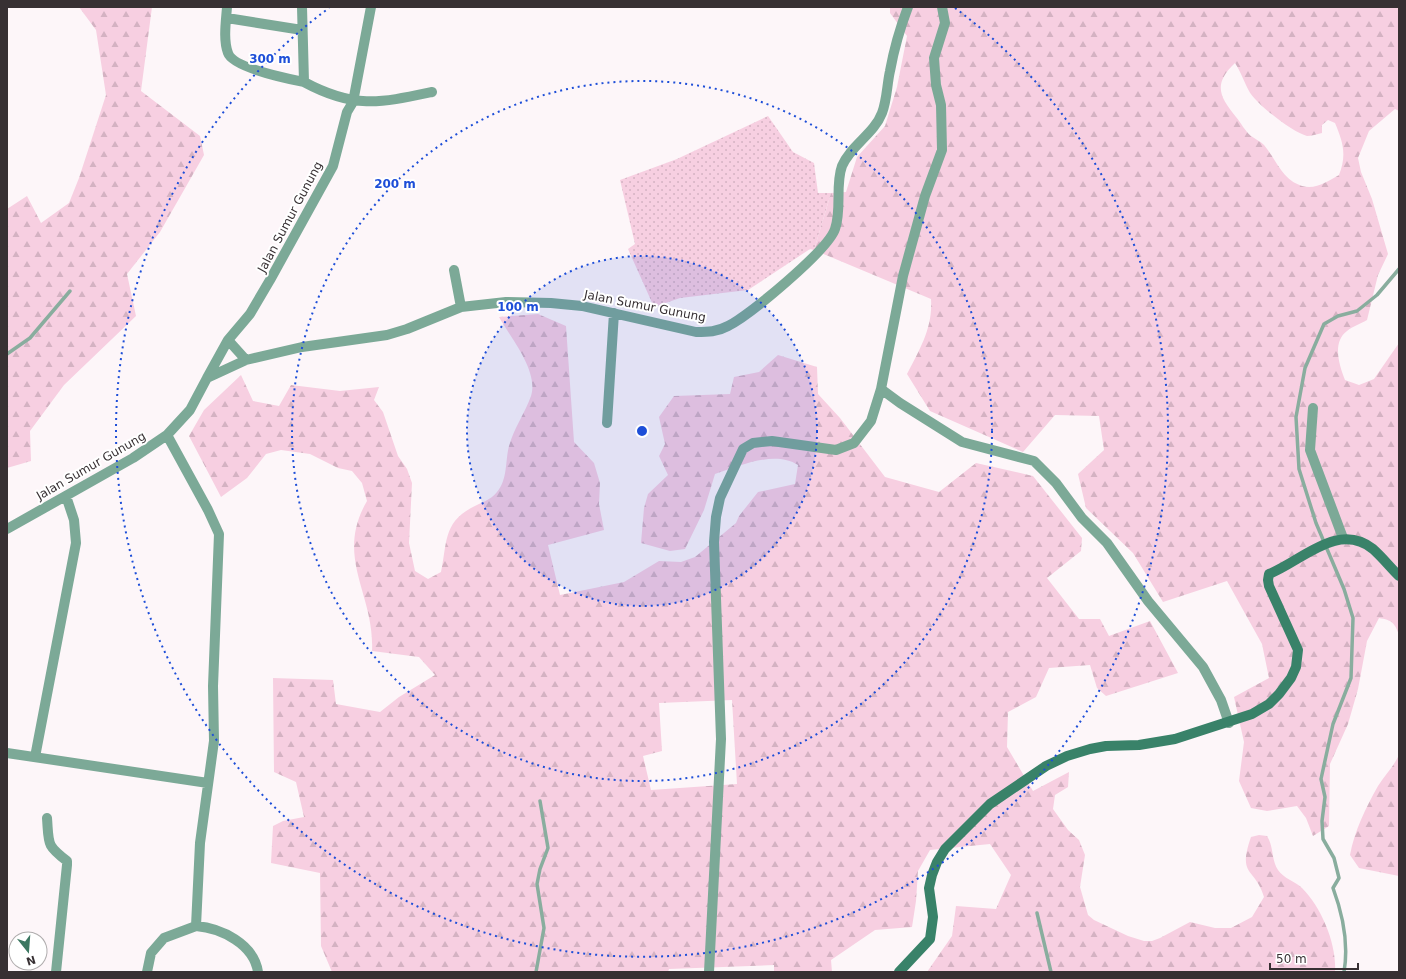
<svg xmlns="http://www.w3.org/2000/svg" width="1406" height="979" font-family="'DejaVu Sans',sans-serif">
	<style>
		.grass { fill: url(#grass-dots) }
		.forest { fill: url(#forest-firs); fill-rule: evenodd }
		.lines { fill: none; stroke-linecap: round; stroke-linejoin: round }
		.stream { stroke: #89ad9e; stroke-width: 3.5 }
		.street { stroke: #7ca997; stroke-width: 10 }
		.secondary { stroke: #398269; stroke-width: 10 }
		.ring { fill: none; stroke: #1d4ed8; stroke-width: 2; stroke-dasharray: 2 4 }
		.labels { text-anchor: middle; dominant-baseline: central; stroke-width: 4; stroke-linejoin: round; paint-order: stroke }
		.street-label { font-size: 12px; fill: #373033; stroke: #fff }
		.centre { fill: #1d4ed8; stroke: #fff; stroke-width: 2 }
		.ring-label { font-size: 12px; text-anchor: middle; font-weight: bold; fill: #1d4ed8; stroke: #fff; stroke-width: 4; stroke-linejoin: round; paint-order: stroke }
	</style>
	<defs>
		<pattern id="grass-dots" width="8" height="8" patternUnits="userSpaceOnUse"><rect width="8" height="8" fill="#f7cfe1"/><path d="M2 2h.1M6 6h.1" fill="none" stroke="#d4b2c2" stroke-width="1.8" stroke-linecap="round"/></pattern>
		<pattern id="forest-firs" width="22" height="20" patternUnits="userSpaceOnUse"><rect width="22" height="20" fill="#f7cfe1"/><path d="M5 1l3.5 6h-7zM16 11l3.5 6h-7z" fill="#d4b2c2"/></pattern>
	</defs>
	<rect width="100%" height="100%" fill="#fdf6f9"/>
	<path class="grass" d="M 768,116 L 793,152 L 814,163 L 818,193 L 831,193 L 814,250 L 810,249 L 748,290 L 680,298 L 654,307 L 628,249 L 635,244 L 620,180 L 677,159 Z"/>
	<path class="forest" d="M 79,7 L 152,7 L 141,91 L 200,136 L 204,155 L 160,232 L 127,274 L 136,316 L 64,385 L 30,431 L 31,461 L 7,468 L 7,209 L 27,196 L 41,223 L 69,203 L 79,178 L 106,95 L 96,30 Z
		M 890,7 L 1399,7 L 1399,111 L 1395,109 L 1369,131 L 1358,158 L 1361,172 L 1372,199 L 1388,254 L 1378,275 L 1367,320 C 1360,324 1353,326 1347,331 C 1332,342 1339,365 1345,380 L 1359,385 L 1374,379 L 1399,343 L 1399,635 C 1395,623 1392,620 1379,618 L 1367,641 L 1358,689 L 1348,724 L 1330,764 L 1329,826 L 1313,836 L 1306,818 L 1297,806 L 1267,811 L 1251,808 L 1239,781 L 1244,742 L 1234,697 L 1269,678 L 1262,644 L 1227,581 L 1163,602 L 1133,553 L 1086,508 L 1078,474 L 1104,450 L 1099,416 L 1055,415 L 1023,452 L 930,411 L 907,374 C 920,349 933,327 931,299 L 814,250 L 831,193 L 846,192 L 857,157 L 885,126 L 897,87 L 907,36 L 890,13 ZM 1235,63 C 1241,72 1244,82 1249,91 C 1255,103 1293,133 1307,136 C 1311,136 1317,134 1322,133 L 1322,125 L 1328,120 L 1335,123 C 1343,142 1347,155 1339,175 C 1328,181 1316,190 1302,186 C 1282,180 1276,159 1264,145 C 1260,141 1255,139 1251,136 C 1245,131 1241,123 1236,117 C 1219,96 1213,84 1235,63 Z
		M 538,314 L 566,326 L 574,442 L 594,463 L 600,483 L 599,504 L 604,530 L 548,545 L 560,595 L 624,582 L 659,561 L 681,562 L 695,557 L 736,523 L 739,516 L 758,492 L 795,484 L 798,465 C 774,450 740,466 715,474 L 704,510 L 685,549 L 670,551 L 641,543 L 644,508 L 648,494 L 668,475 L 659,456 L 665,444 L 659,417 L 674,396 L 730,394 L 734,377 L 759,372 L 778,355 L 817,367 L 818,394 L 840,418 L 885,477 L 939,492 L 976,463 L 1033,476 L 1082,538 L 1081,551 L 1047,578 L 1079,619 L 1100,619 L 1109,636 L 1150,621 L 1178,673 L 1106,696 L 1097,688 L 1090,665 L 1049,668 L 1036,697 L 1008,712 L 1007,747 L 1033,791 L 1069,772 L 1068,787 L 1055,795 L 1053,809 L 1068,830 L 1079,840 L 1085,855 L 1080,887 L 1088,915 L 1094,920 L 1128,936 L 1144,941 L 1152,941 L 1160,938 L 1190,922 L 1215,928 L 1231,928 L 1252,917 L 1264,897 C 1255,867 1237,877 1251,837 L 1259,835 L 1267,836 C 1274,847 1271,859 1278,870 C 1283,878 1296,882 1302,888 C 1322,908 1337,945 1335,972 L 927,972 L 952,936 L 956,906 L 996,909 L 1011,875 L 990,844 L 930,850 L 918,871 L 916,901 L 912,927 L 875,930 L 831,960 L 832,972 L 774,972 L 774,965 L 669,969 L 668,972 L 332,972 L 321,946 L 320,873 L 271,863 L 273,826 L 283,821 L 304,817 L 296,782 L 274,772 L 273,678 L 333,680 L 336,704 L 380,712 L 399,697 L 435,675 L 419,657 L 372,651 C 375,594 334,558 367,501 L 362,483 L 352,471 L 338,468 L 310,454 L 281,450 L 266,454 L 247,478 L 221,497 L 189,436 L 204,410 L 241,375 L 253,401 L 279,406 L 291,385 L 340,391 L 379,387 L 374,400 L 383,412 L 398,456 L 407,469 L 412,483 L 409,543 L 415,571 L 428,579 L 441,572 C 447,545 443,523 471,508 C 480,503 491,500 497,492 C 508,479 505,461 509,446 C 514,428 525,413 531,396 C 539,371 510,337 499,317 ZM 732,700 L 737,784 L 651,790 L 643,756 L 662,751 L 659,703 Z
		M 1399,755 L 1399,876 L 1359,868 L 1350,855 C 1354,832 1366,807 1378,786 C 1385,775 1394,766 1399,755 Z"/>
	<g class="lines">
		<path class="stream" d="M 7,354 L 30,338 L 70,291
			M 1037,913 L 1051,972
			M 536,972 L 544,928 L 537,884 L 540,869 L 548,848 L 540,801
			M 1344,972 C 1349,943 1343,915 1333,888 L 1339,878 L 1334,858 L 1323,839 L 1322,821 L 1325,797 L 1321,779 L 1333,724 L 1351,678 L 1353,618 L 1344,589 L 1316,523 L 1299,469 L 1296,417 L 1305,368 L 1324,324 L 1338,316 L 1357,311 L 1377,295 L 1399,269"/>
		<path class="street" d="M 227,7 C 226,21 223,40 228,53 C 233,68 289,79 304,82
			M 302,7 L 304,82 C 354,109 380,103 432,92
			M 227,18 L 302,30
			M 454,270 L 461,307
			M 228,340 L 246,360
			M 207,378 L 228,340 L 250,314 L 270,280 L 333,166 L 347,112 L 353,102 L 371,7
			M 881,389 L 900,403 L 962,442 L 1034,461 L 1056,483 L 1082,518 L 1107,543 L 1148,601 L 1203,667 L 1221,700 L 1229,723
			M 1313,408 L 1310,450 L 1343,538
			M 607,423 L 614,313
			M 167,435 L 208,510 L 219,534 L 213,686 L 214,741 L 200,843 L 196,926 C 221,928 254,944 258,972
			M 7,529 L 133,458 L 167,435 L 190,410 L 207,378 L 246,360 L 302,347 L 387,335 L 407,329 L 461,307 L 506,302 L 551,303 L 582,306 L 696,332 C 708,332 717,332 728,326 C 750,315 828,250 835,229 C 842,209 835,185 842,166 C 851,145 874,134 882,113 C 887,100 887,84 890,71 C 894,49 900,28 908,7
			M 7,753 L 208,783
			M 35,757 L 76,543 L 74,520 L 66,496
			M 47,818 C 49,844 46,845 67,861 L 67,865 L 56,972
			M 147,972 L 151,953 L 164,938 L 196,926
			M 709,972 L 721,739 L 714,542 L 716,517 L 720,498 L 743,449 L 753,443 L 772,441 L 836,450 L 854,443 L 871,421 L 881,389 L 903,276 L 925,196 L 942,150 L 941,105 L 936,85 L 934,58 L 945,23 L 942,7"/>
		<path class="secondary" d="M 899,972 L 930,939 L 933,917 L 929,888 L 932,875 L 937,862 L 945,849 L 990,804 L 1046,766 L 1067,756 L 1090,749 L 1106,746 L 1139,745 L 1175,739 L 1252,714 L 1269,704 L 1279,694 L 1291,678 L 1296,667 L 1298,650 L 1269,586 L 1268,580 L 1269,574 C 1302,561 1338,521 1373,549 C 1382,557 1390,567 1399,576"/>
	</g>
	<circle cx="642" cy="431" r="175" fill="#1d4ed8" fill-opacity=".12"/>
	<g class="ring">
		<circle cx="642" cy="431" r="175"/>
		<circle cx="642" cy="431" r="350"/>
		<path d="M955 8A526 526 0 1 1 329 8"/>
	</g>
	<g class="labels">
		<g class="street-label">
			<text transform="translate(290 217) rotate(-62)">Jalan Sumur Gunung</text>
			<text transform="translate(645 306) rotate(11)">Jalan Sumur Gunung</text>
			<text transform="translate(91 466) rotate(-30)">Jalan Sumur Gunung</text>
		</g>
	</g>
	<circle cx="642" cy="431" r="6" class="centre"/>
	<g class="ring-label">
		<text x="270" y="63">300 m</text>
		<text x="395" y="188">200 m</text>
		<text x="518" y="311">100 m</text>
	</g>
	<rect width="1406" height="979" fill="none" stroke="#373033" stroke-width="16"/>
	<g transform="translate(28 951) rotate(163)"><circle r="19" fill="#ffffff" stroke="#afacad"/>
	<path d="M0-3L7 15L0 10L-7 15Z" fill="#3b7761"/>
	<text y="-6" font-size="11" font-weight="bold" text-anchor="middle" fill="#373033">N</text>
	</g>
	<path d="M1270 963v6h88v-6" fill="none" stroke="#373033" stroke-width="2"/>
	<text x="1276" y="963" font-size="12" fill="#373033" stroke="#ffffff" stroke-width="3" paint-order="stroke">50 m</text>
</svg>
